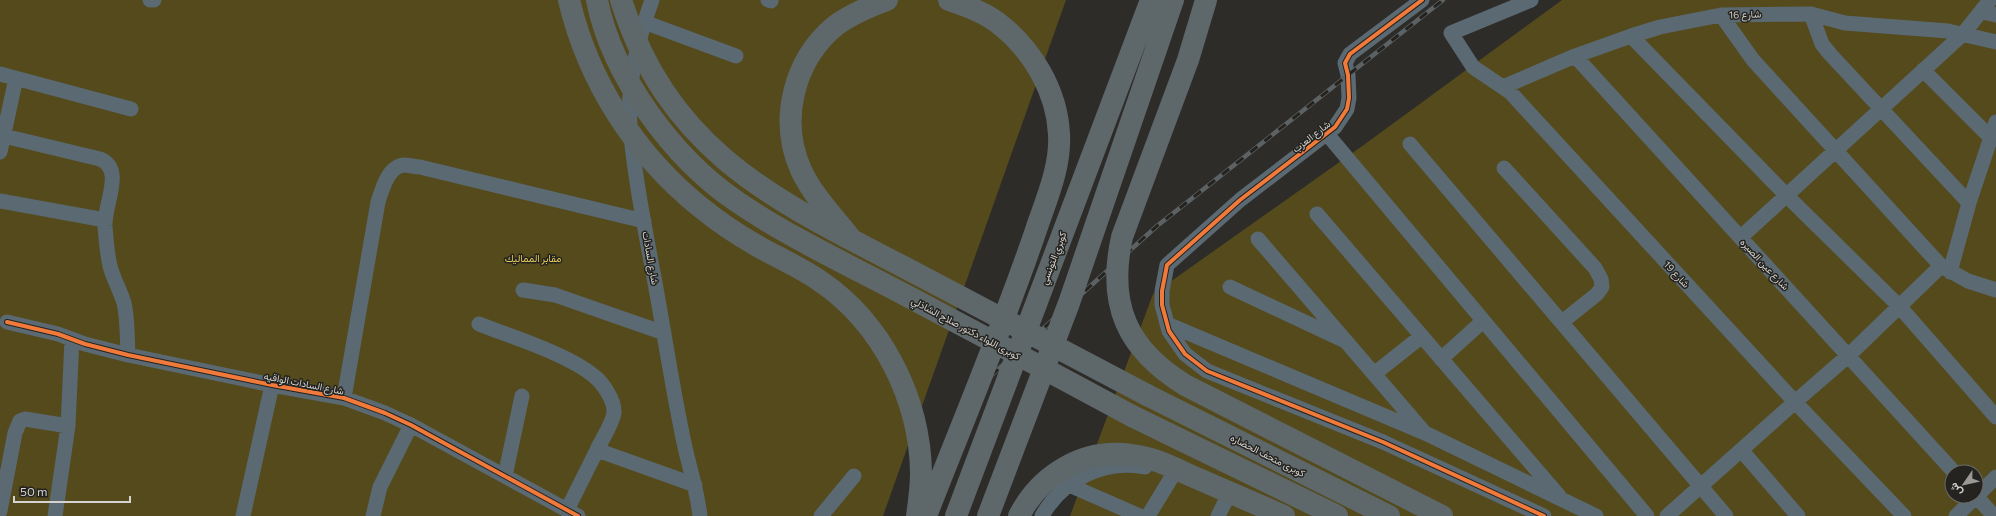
<svg xmlns="http://www.w3.org/2000/svg" width="1996" height="516" font-family="Commissioner,Vazirmatn,sans-serif">
	<style>
		.green { fill: #544a1b; fill-rule: evenodd }
		.lines { fill: none; stroke-linecap: round; stroke-linejoin: round }
		.minor { stroke: #5a6972; stroke-width: 15 }
		.highway { stroke: #5e676a; stroke-width: 22 }
		.rail-casing { stroke: #5c6264; stroke-width: 4.5 }
		.rail { stroke: #24231f; stroke-width: 3; stroke-dasharray: 9; stroke-linecap: butt }
		.highway-bridge { stroke: #5e676a; stroke-width: 22 }
		.cycleway-casing { stroke: #24231f; stroke-width: 6 }
		.cycleway { stroke: #f17a3a; stroke-width: 4 }
		.labels { text-anchor: middle; dominant-baseline: central; stroke-width: 3; stroke-linejoin: round; paint-order: stroke }
		.street-label { font-size: 10px; fill: #d4d3d0; stroke: #24231f }
		.park-label { font-size: 10px; fill: #e3cb5a; stroke: #24231f }
	</style>
	<rect width="100%" height="100%" fill="#2d2c29"/>
	<path class="green" d="M 0,0 L 1066,0 L 883,516 L 0,516 Z
		M 1562,0 L 1996,0 L 1996,516 L 1070,516 L 1153,294 L 1365,144 ZM 1952,472 L 1976,472 L 1976,496 L 1952,496 Z"/>
	<g class="lines">
		<path class="minor" d="M 150,0 L 154,0
			M 652,0 C 638,39 627,84 630,125 C 634,173 644,224 653,272 C 663,325 671,380 682,433 C 687,461 697,488 700,516
			M 768,0 L 771,1
			M 1422,0 L 1350,54 L 1345,63 L 1348,75 L 1349,98 L 1347,109 L 1335,127 L 1240,200 L 1167,265 L 1162,291 L 1162,305 L 1169,331 L 1185,354 L 1207,371 L 1383,442 L 1544,516
			M 1531,0 L 1451,33 L 1473,67 L 1510,92 L 1795,402 L 1904,516
			M 1982,12 L 1996,15
			M 1811,14 L 1822,44 L 1830,54 L 1969,203
			M 1721,15 L 1753,60 L 1941,266 L 1968,281 L 1996,290
			M 644,22 L 736,56
			M 1631,36 L 1787,196 L 1899,306 L 1996,417
			M 1575,56 L 1954,472
			M 1923,70 L 1991,138
			M 0,74 L 131,109
			M 1503,87 L 1575,56 L 1631,36 L 1660,27 L 1721,15 L 1811,14 L 1845,23 L 1948,31 L 1996,42
			M 1327,134 L 1647,516
			M 0,135 L 100,159 C 125,169 104,204 105,226 C 106,239 107,253 110,266 C 113,278 120,290 124,303 C 128,320 127,338 128,355
			M 1410,144 L 1726,516
			M 0,152 L 16,78
			M 1504,168 L 1595,268 L 1601,279 L 1602,287 L 1597,294 L 1562,322
			M 0,201 L 105,220
			M 1317,214 L 1559,496
			M 1741,237 L 1963,34 L 1990,0
			M 1258,239 L 1423,431
			M 1950,272 L 1969,203 L 1996,122
			M 1230,287 L 1343,340
			M 523,290 L 555,295 L 664,333
			M 7,322 L 58,334 L 85,344 L 128,355 L 272,385 L 344,398 L 385,413 L 411,425 L 578,516
			M 479,324 C 512,337 567,354 594,376 C 603,383 615,401 614,413 C 612,425 602,439 597,450
			M 1167,324 L 1425,433 L 1596,516
			M 1441,359 L 1483,321
			M 1374,374 L 1422,336
			M 344,398 L 378,202 C 382,190 388,166 404,165 C 409,165 415,167 420,167 L 644,221
			M 1742,451 L 1798,516
			M 505,476 L 522,396
			M 1069,485 L 1140,516
			M 1976,496 L 1994,516
			M 567,510 L 597,450 L 695,485
			M 0,511 L 15,433 L 20,421 L 25,419 L 68,426
			M 55,516 L 68,426 L 72,339
			M 243,516 L 272,385
			M 373,516 L 380,487 L 411,425
			M 821,516 L 854,476
			M 1042,516 C 1062,480 1104,459 1145,467
			M 1148,516 L 1173,475
			M 1218,516 L 1226,500
			M 1667,516 L 1795,402 L 1849,355 L 1941,266
			M 1956,516 L 1996,477"/>
		<path class="highway" d="M 851,239 C 834,217 813,196 801,170 C 779,121 793,61 835,26 C 851,14 868,7 887,0
			M 1147,395 L 1389,516
			M 1132,416 L 1337,516
			M 1019,516 C 1040,475 1083,448 1131,455 C 1153,457 1174,468 1194,477 C 1224,490 1254,503 1284,516"/>
		<g class="rail-casing">
			<path id="rail" d="M 917,516 L 964,400 L 1157,226 L 1443,0"/>
		</g>
		<use href="#rail" class="rail"/>
		<path class="highway-bridge" d="M 569,0 C 588,81 635,154 699,206 C 716,220 735,233 754,244 C 776,257 800,267 820,281 C 882,323 920,399 921,473 C 921,487 919,502 917,516
			M 597,0 C 612,76 673,158 736,201 C 790,238 851,266 909,297 C 983,336 1058,376 1132,416
			M 621,0 C 671,159 785,204 921,276 C 996,315 1071,355 1147,395
			M 1206,0 L 1188,60 L 1122,237 C 1107,305 1127,349 1185,385 L 1442,516
			M 926,516 C 963,421 1003,327 1036,230 C 1046,200 1061,167 1059,134 C 1057,91 1032,49 998,23 C 984,12 966,6 949,0
			M 956,516 L 1151,0
			M 988,516 L 1069,303 L 1173,0"/>
		<g class="cycleway-casing">
			<path id="cycleway" d="M 1422,0 L 1350,54 L 1345,63 L 1348,75 L 1349,98 L 1347,109 L 1335,127 L 1240,200 L 1167,265 L 1162,291 L 1162,305 L 1169,331 L 1185,354 L 1207,371 L 1383,442 L 1544,516
				M 7,322 L 58,334 L 85,344 L 128,355 L 272,385 L 344,398 L 385,413 L 411,425 L 578,516"/>
		</g>
		<use href="#cycleway" class="cycleway"/>
	</g>
	<g class="labels">
		<g class="street-label">
			<text transform="translate(1745 14) rotate(-2)">شارع 16</text>
			<text transform="translate(1311 136) rotate(-38)">شارع العزب</text>
			<text transform="translate(651 258) rotate(80)">شارع السادات</text>
			<text transform="translate(1053 258) rotate(-69)">كوبري التونسي</text>
			<text transform="translate(1765 264) rotate(47)">شارع عين الصيره</text>
			<text transform="translate(1677 274) rotate(47)">شارع 19</text>
			<text transform="translate(966 328) rotate(28)">كوبرى اللواء دكتور صلاح الشاذلي</text>
			<text transform="translate(304 383) rotate(11)">شارع السادات الواقيه</text>
			<text transform="translate(1268 455) rotate(27)">كوبرى متحف الحضاره</text>
		</g>
		<g class="park-label">
			<text x="533" y="258">مقابر المماليك</text>
		</g>
	</g>
	<g transform="translate(1964 484) rotate(236)"><circle r="19" fill="#24231f" stroke="#6a6966"/>
	<path d="M0-3L7 15L0 10L-7 15Z" fill="#9a9996"/>
	<text y="-6" font-size="11" font-weight="bold" text-anchor="middle" fill="#d4d3d0">ش</text>
	</g>
	<path d="M14 496v6h116v-6" fill="none" stroke="#d4d3d0" stroke-width="2"/>
	<text x="20" y="496" font-size="12" fill="#d4d3d0" stroke="#24231f" stroke-width="3" paint-order="stroke">50 m</text>
</svg>
